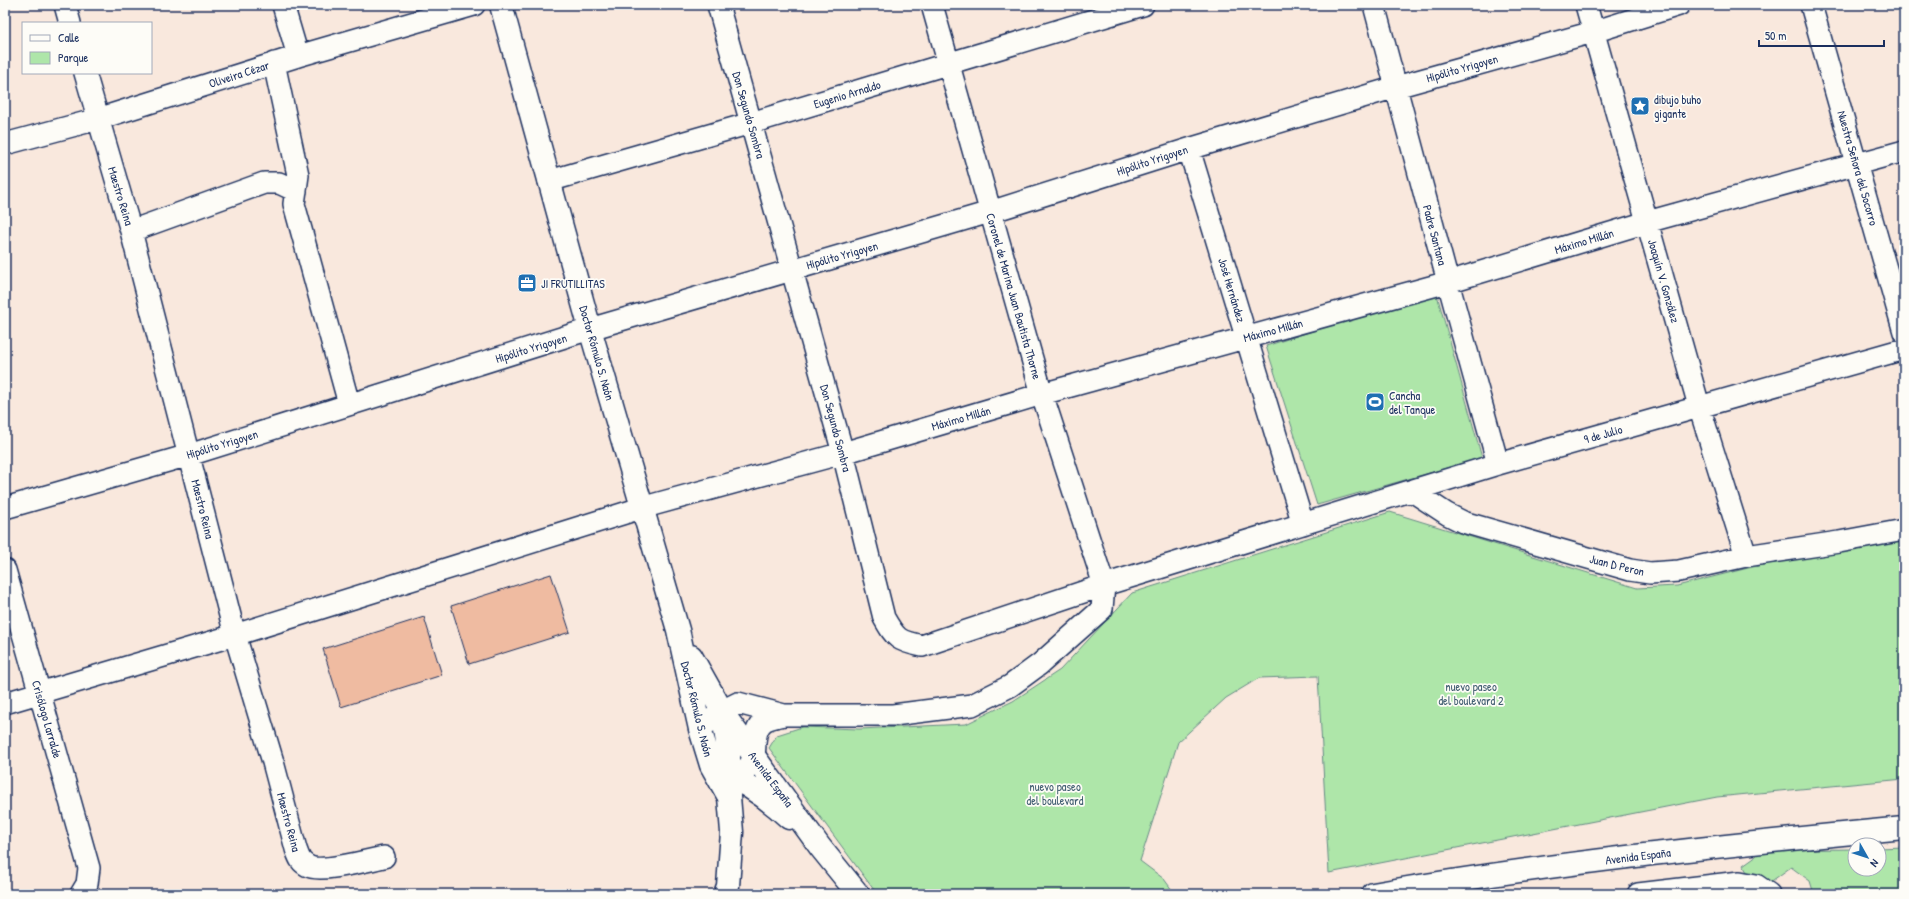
<svg xmlns="http://www.w3.org/2000/svg" width="1909" height="899" font-family="'Patrick Hand',sans-serif">
	<style>
		.green { fill: #aee6a9; stroke: #648a84 }
		.building { fill: #efbba1; stroke: #1b2f5e }
		.lines { fill: none; stroke-linecap: round; stroke-linejoin: round }
		.minor-casing { stroke: #1b2f5e; stroke-width: 24 }
		.major-casing { stroke: #1b2f5e; stroke-width: 25 }
		.minor { stroke: #fdfcf7; stroke-width: 21 }
		.major { stroke: #fdfcf7; stroke-width: 22 }
		.labels { text-anchor: middle; dominant-baseline: central; stroke-width: 3.5; stroke-linejoin: round; paint-order: stroke }
		.street-label { font-size: 12px; fill: #1b2f5e; stroke: #fdfcf7 }
		.poi-label { font-size: 12px; fill: #1b2f5e; stroke: #fdfcf7; text-anchor: start }
		.park-label { font-size: 12px; fill: #405d71; stroke: #fdfcf7 }
	</style>
	<rect width="100%" height="100%" fill="#f9e8dd"/>
	<filter id="ink" filterUnits="userSpaceOnUse"><feTurbulence type="fractalNoise" baseFrequency=".025" numOctaves="2"/><feDisplacementMap in="SourceGraphic" scale="8" xChannelSelector="R" yChannelSelector="G"/><feConvolveMatrix kernelMatrix="1 2 1 2 8 2 1 2 1" color-interpolation-filters="sRGB"/></filter>
	<g filter="url(#ink)">
		<path class="green" d="M 1436,291 L 1482,458 L 1317,505 L 1266,346 Z
			M 1390,512 L 1637,588 L 1677,586 L 1752,567 L 1904,538 L 1904,779 L 1717,797 L 1329,873 L 1318,676 L 1259,678 L 1226,698 L 1178,742 L 1140,861 L 1164,879 L 1175,894 L 877,894 L 769,748 L 777,735 L 802,727 L 859,729 L 966,724 L 1013,701 L 1060,670 L 1132,593 Z
			M 1904,847 L 1904,894 L 1814,894 L 1810,881 L 1791,867 L 1769,883 L 1752,881 L 1743,865 L 1764,850 L 1855,849 L 1855,869 L 1879,869 L 1879,848 Z"/>
		<path class="building" d="M 551,574 L 570,632 L 469,664 L 451,606 Z
			M 424,617 L 442,675 L 341,707 L 323,649 Z"/>
		<g class="lines">
			<g class="minor-casing">
				<path id="minor" d="M 65,5 L 70,23
					M 283,5 L 298,56
					M 718,5 L 843,453 L 884,618 C 896,639 898,641 922,646 L 1104,585 L 1042,394 L 932,5
					M 1374,5 L 1448,282 L 1498,464
					M 1586,5 L 1699,406 L 1746,556
					M 1811,5 L 1904,332
					M 274,63 L 298,175 L 294,204 L 349,404
					M 85,73 L 131,231 L 235,635 L 273,762 L 296,849 C 299,857 300,862 308,866 C 320,873 369,860 384,857
					M 5,144 L 98,119 L 298,56 L 474,5
					M 1189,149 L 1303,524
					M 549,181 L 751,123 L 1143,5
					M 131,231 L 264,183 L 279,183 L 296,191
					M 1412,491 L 1447,514 L 1463,522 L 1630,570 L 1650,573 L 1679,571 L 1746,556 L 1839,542 L 1904,530
					M 5,508 L 189,455 L 590,329 L 990,212 L 1189,149 L 1396,87 L 1593,32 L 1679,5
					M 5,570 L 89,868 L 87,884 L 81,894
					M 5,703 L 235,635 L 641,508 L 843,453 L 1042,394 L 1448,282 L 1647,222 L 1904,151
					M 700,729 L 722,711 L 738,703 L 784,715 L 893,715 L 972,705 L 1010,686 L 1040,664 L 1102,609 L 1104,585 L 1498,464 L 1904,349
					M 729,783 C 739,777 751,767 754,755 C 756,745 753,733 761,724 C 766,718 776,717 784,715
					M 1638,894 L 1740,882 L 1756,885 L 1769,894"/>
			</g>
			<g class="major-casing">
				<path id="major" d="M 501,5 L 590,329 L 678,630 L 700,729 L 711,765 L 729,797
					M 691,656 L 722,711 L 729,755 L 729,797 L 732,832 L 728,886 L 725,894
					M 725,716 L 820,847 L 858,894
					M 719,770 C 745,783 768,798 789,818
					M 1373,894 C 1549,863 1726,845 1904,828"/>
			</g>
			<use href="#minor" class="minor"/>
			<use href="#major" class="major"/>
		</g>
	</g>
	<defs>
		<g id="sight-square" transform="scale(1)"><rect x="-9" y="-9" width="18" height="18" rx="4" fill="#1f6fb2" stroke="#fdfcf7"/><path d="M0-6L1.8-2.2L6-1.7L2.9 1.2L3.7 5.4L0 3.3L-3.7 5.4L-2.9 1.2L-6-1.7L-1.8-2.2Z" fill="#fff"/></g>
		<g id="office-square" transform="scale(1)"><rect x="-9" y="-9" width="18" height="18" rx="4" fill="#1f6fb2" stroke="#fdfcf7"/><path d="M-6-3h4V-5.5h4V-3h4V5H-6ZM-1-4.5V-3h2v-1.5ZM-6 0V1H6V0Z" fill="#fff"/></g>
		<g id="stadium-square" transform="scale(1)"><rect x="-9" y="-9" width="18" height="18" rx="4" fill="#1f6fb2" stroke="#fdfcf7"/><path d="M0-5a6.5 5 0 1 0 0 10a6.5 5 0 1 0 0-10ZM-3.5-1.8h7v3.6h-7Z" fill="#fff"/></g>
	</defs>
	<g fill-rule="evenodd">
		<use href="#sight-square" x="1640" y="106"/>
		<use href="#office-square" x="527" y="283"/>
		<use href="#stadium-square" x="1375" y="402"/>
	</g>
	<g class="labels">
		<g class="street-label">
			<text transform="translate(1462 68) rotate(-16)">Hipólito Yrigoyen</text>
			<text transform="translate(239 74) rotate(-18)">Oliveira Cézar</text>
			<text transform="translate(847 94) rotate(-17)">Eugenio Arnaldo</text>
			<text transform="translate(749 115) rotate(74)">Don Segundo Sombra</text>
			<text transform="translate(1152 160) rotate(-18)">Hipólito Yrigoyen</text>
			<text transform="translate(1858 168) rotate(74)">Nuestra Señora del Socorro</text>
			<text transform="translate(121 196) rotate(73)">Maestro Reina</text>
			<text transform="translate(1435 235) rotate(75)">Padre Santana</text>
			<text transform="translate(1584 241) rotate(-17)">Máximo Millán</text>
			<text transform="translate(842 255) rotate(-16)">Hipólito Yrigoyen</text>
			<text transform="translate(1664 281) rotate(74)">Joaquín V. González</text>
			<text transform="translate(1232 290) rotate(73)">José Hernández</text>
			<text transform="translate(1014 296) rotate(74)">Coronel de Marina Juan Bautista Thorne</text>
			<text transform="translate(1273 330) rotate(-15)">Máximo Millán</text>
			<text transform="translate(531 348) rotate(-17)">Hipólito Yrigoyen</text>
			<text transform="translate(597 353) rotate(74)">Doctor Rómulo S. Naón</text>
			<text transform="translate(961 418) rotate(-16)">Máximo Millán</text>
			<text transform="translate(836 428) rotate(75)">Don Segundo Sombra</text>
			<text transform="translate(1603 434) rotate(-16)">9 de Julio</text>
			<text transform="translate(222 444) rotate(-17)">Hipólito Yrigoyen</text>
			<text transform="translate(203 509) rotate(76)">Maestro Reina</text>
			<text transform="translate(1617 565) rotate(14)">Juan D Peron</text>
			<text transform="translate(697 709) rotate(76)">Doctor Rómulo S. Naón</text>
			<text transform="translate(47 719) rotate(74)">Crisólogo Larralde</text>
			<text transform="translate(771 779) rotate(53)">Avenida España</text>
			<text transform="translate(289 822) rotate(75)">Maestro Reina</text>
			<text transform="translate(1638 856) rotate(-7)">Avenida España</text>
		</g>
		<g class="poi-label">
			<text x="1654" y="99">dibujo buho<tspan x="1654" dy="14">gigante</tspan></text>
			<text x="541" y="283">JI FRUTILLITAS</text>
			<text x="1389" y="395">Cancha<tspan x="1389" dy="14">del Tanque</tspan></text>
		</g>
		<g class="park-label">
			<text x="1471" y="686">nuevo paseo<tspan x="1471" dy="14">del boulevard 2</tspan></text>
			<text x="1055" y="786">nuevo paseo<tspan x="1055" dy="14">del boulevard</tspan></text>
		</g>
	</g>
	<rect width="1909" height="899" fill="none" stroke="#fdfcf7" stroke-width="20"/>
	<rect x="10" y="10" width="1889" height="879" fill="none" stroke="#1b2f5e" stroke-width="1.5" filter="url(#ink)"/>
	<rect x="22" y="22" width="130" height="52" fill="#fdfcf7" stroke="#a3aaba"/>
	<rect x="30" y="35" width="20" height="6" fill="#fdfcf7" stroke="#a3aaba"/>
	<text x="58" y="42" font-size="12" fill="#1b2f5e">Calle</text>
	<rect x="30" y="52" width="20" height="12" fill="#aee6a9" stroke="#a3aaba"/>
	<text x="58" y="62" font-size="12" fill="#1b2f5e">Parque</text>
	<g transform="translate(1867 857) rotate(129)"><circle r="19" fill="#fdfcf7" stroke="#a3aaba"/>
	<path d="M0-3L7 15L0 10L-7 15Z" fill="#1f6fb2"/>
	<text y="-6" font-size="11" font-weight="bold" text-anchor="middle" fill="#1b2f5e">N</text>
	</g>
	<path d="M1759 40v6h125v-6" fill="none" stroke="#1b2f5e" stroke-width="2"/>
	<text x="1765" y="40" font-size="12" fill="#1b2f5e" stroke="#fdfcf7" stroke-width="3" paint-order="stroke">50 m</text>
</svg>
